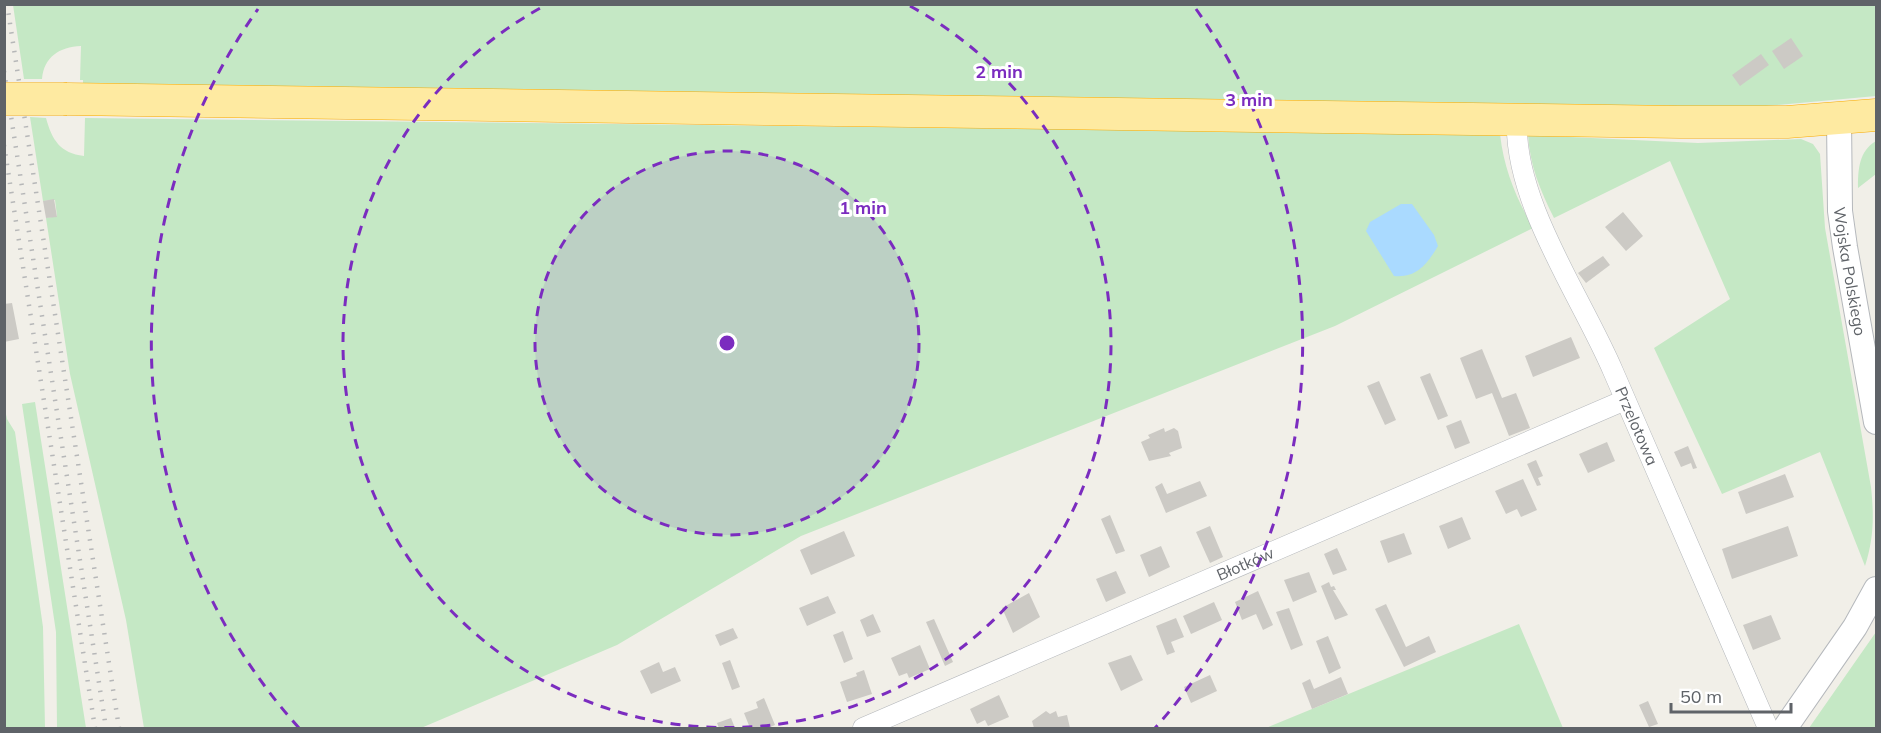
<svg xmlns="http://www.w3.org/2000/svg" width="1881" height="733" font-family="Mulish,sans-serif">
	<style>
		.green { fill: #c5e8c5 }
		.water { fill: #aadaff }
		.building { fill: #cccac5 }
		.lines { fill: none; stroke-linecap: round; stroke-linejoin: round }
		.minor-casing { stroke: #b5b8bc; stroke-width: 21 }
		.tertiary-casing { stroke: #b5b8bc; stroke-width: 26 }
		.trunk-casing { stroke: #f9ab00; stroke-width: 33 }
		.minor { stroke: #fff; stroke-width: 20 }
		.tertiary { stroke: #fff; stroke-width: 24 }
		.trunk { stroke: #feeaa1; stroke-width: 32 }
		.rail { stroke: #b6b7b8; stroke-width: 4.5; stroke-dasharray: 1.5 8; stroke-linecap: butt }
		.trunk-bridge-casing { stroke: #f9ab00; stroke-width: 33; stroke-linecap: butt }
		.trunk-bridge { stroke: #feeaa1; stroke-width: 32 }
		.ring { fill: none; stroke: #7b2cbf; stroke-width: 3; stroke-dasharray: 10 8 }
		.labels { text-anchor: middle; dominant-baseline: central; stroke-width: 6; stroke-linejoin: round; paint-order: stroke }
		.street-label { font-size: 16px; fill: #5f6368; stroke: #fff }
		.centre { fill: #7b2cbf; stroke: #fff; stroke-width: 3 }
		.ring-label { font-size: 18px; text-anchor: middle; font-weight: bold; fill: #7b2cbf; stroke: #fff; stroke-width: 6; stroke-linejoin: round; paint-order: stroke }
	</style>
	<rect width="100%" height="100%" fill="#f1efe8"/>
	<path class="green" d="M 13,5 L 1876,5 L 1876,96 L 1755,107 L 1685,108 L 83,84 L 83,80 L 80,80 L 81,46 C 59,47 44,57 42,79 L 24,79 Z
		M 30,117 L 46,118 C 52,140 60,153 84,156 L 85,118 L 1500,134 C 1504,170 1516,197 1533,228 L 1335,326 L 801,536 L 617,645 L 421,728 L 144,728 L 126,620 L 70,374 L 46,218 L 57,216 L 55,200 L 43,201 Z
		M 1528,135 L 1698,143 L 1801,139 L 1813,144 L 1820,154 L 1825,228 L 1871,487 C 1874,515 1874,538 1865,566 L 1820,452 L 1722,494 L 1654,348 L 1730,299 L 1670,161 L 1554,218 C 1540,190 1530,166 1528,135 Z
		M 1876,141 L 1876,174 L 1858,188 C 1858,169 1859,151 1876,141 Z
		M 35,402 L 86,728 L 57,728 L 56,632 L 22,404 Z
		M 4,405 L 7,419 L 15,432 L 43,627 L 45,728 L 5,728 Z
		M 1519,624 L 1563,728 L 1266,728 Z
		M 1876,632 L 1876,728 L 1809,728 Z"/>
	<path class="water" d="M 1401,204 L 1412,204 L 1434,235 L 1438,246 C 1427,264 1417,278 1394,276 L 1366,231 L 1370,222 Z"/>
	<path class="building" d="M 1791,38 L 1803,56 L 1784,69 L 1772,51 Z
		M 1761,54 L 1769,65 L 1740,86 L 1732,75 Z
		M 54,199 L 57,217 L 46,218 L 43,201 Z
		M 1623,212 L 1643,236 L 1626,251 L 1605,227 Z
		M 1603,256 L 1610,265 L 1586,283 L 1578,273 Z
		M 12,303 L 19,339 L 4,342 L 4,304 Z
		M 1571,337 L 1580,358 L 1533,377 L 1525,356 Z
		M 1482,349 L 1502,398 L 1516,393 L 1530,428 L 1509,436 L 1492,393 L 1476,399 L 1460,358 Z
		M 1430,373 L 1448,416 L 1438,420 L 1420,377 Z
		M 1379,381 L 1396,420 L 1385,425 L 1367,386 Z
		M 1461,420 L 1470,443 L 1455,449 L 1446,426 Z
		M 1164,428 L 1165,432 L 1174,428 L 1178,431 L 1182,448 L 1169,453 L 1171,456 L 1149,461 L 1141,442 L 1150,438 L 1148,435 Z
		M 1607,442 L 1615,461 L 1588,473 L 1579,454 Z
		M 1688,446 L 1697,468 L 1693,469 L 1691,463 L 1681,467 L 1674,452 Z
		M 1536,460 L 1543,476 L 1538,478 L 1541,485 L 1537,486 L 1527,464 Z
		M 1785,474 L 1794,497 L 1746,514 L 1738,492 Z
		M 1523,479 L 1537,510 L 1521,517 L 1517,509 L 1506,514 L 1495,491 Z
		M 1200,481 L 1207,496 L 1166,513 L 1155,487 L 1162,483 L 1167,494 Z
		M 1110,515 L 1125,551 L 1116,554 L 1101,519 Z
		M 1462,517 L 1471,539 L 1448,549 L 1439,526 Z
		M 1210,526 L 1223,557 L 1210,563 L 1196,532 Z
		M 1788,526 L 1798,556 L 1732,579 L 1722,549 Z
		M 844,531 L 855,556 L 811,575 L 800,550 Z
		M 1404,533 L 1412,554 L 1388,563 L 1380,541 Z
		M 1161,546 L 1170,567 L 1149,577 L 1140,555 Z
		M 1337,548 L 1347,570 L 1333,575 L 1324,554 Z
		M 1116,571 L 1126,593 L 1106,602 L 1096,579 Z
		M 1309,572 L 1317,592 L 1293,602 L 1284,580 Z
		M 1329,582 L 1331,587 L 1334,586 L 1336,590 L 1333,590 L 1348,615 L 1335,620 L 1321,586 Z
		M 1258,591 L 1273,625 L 1263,630 L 1256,614 L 1242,620 L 1235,602 Z
		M 1029,593 L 1040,617 L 1013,633 L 1002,608 Z
		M 828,596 L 836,613 L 807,626 L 799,608 Z
		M 1214,602 L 1222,620 L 1191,634 L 1183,616 Z
		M 1386,604 L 1406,647 L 1429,636 L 1436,652 L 1404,667 L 1375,609 Z
		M 1289,608 L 1303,645 L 1291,650 L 1276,612 Z
		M 873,614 L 881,632 L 867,637 L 860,620 Z
		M 1771,615 L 1781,639 L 1753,650 L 1743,625 Z
		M 1176,618 L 1184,637 L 1171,642 L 1175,652 L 1167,655 L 1156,626 Z
		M 934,619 L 953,662 L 945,666 L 926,622 Z
		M 733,628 L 738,638 L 720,646 L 715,635 Z
		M 843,631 L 853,659 L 844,663 L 833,635 Z
		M 1328,636 L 1341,668 L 1329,674 L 1316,641 Z
		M 920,645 L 930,669 L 909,678 L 907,673 L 899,676 L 891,658 Z
		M 1131,655 L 1143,680 L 1121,691 L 1108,663 Z
		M 730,660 L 740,687 L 732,690 L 722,663 Z
		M 659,662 L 663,672 L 675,667 L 681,681 L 651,694 L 640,671 Z
		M 864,670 L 872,694 L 847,702 L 840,682 L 857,676 L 856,673 Z
		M 1210,675 L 1217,691 L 1191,703 L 1184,687 Z
		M 1341,677 L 1348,694 L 1312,709 L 1302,683 L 1310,679 L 1314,689 Z
		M 999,695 L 1009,717 L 988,726 L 985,720 L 977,724 L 970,709 Z
		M 764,698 L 775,725 L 768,728 L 750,728 L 744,713 L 758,708 L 756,702 Z
		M 1648,701 L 1658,724 L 1649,727 L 1639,705 Z
		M 1046,711 L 1050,714 L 1056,711 L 1058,717 L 1067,715 L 1070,728 L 1034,728 L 1032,721 Z
		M 731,718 L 735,728 L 719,728 L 717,723 Z"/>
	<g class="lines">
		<g class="minor-casing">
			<g id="minor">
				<path id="s1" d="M 1517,119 C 1513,201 1581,296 1613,371 C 1665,490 1716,609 1768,728"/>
				<path id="s2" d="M 863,728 L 1625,400"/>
			</g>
		</g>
		<g class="tertiary-casing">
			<g id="tertiary">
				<path id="s3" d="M 1839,119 L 1840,211 L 1845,247 L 1876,422"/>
				<path d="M 1785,728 L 1855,627 L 1876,589"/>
			</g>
		</g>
		<g class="trunk-casing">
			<path id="trunk" d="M 67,99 L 1680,122 L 1787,122 L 1876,115"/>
		</g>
		<use href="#minor" class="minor"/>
		<use href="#tertiary" class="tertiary"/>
		<use href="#trunk" class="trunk"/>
		<path class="rail" d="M 7,4 L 119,728
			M 4,71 L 106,728
			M 4,145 L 95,728"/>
		<g class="trunk-bridge-casing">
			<path id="trunk-bridge" d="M 4,99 L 67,99"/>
		</g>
		<use href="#trunk-bridge" class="trunk-bridge"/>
	</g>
	<circle cx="727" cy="343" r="192" fill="#7b2cbf" fill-opacity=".12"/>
	<g class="ring">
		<circle cx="727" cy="343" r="192"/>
		<path d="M910 6A384 384 0 1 1 544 6"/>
		<path d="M299 728A576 576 0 0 1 258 9M1196 9A576 576 0 0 1 1155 728"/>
	</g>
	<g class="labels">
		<g class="street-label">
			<text stroke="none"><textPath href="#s3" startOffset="153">Wojska Polskiego</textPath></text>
			<text stroke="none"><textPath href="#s1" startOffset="332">Przelotowa</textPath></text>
			<text stroke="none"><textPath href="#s2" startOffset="416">Błotków</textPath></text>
		</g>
	</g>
	<circle cx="727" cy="343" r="9" class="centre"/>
	<g class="ring-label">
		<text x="999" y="78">2 min</text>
		<text x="1249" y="106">3 min</text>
		<text x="863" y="214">1 min</text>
	</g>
	<rect width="1881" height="733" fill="none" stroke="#5f6368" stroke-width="12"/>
	<path d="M1671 703v9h120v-9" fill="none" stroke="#5f6368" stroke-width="3"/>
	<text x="1680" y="703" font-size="18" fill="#5f6368" stroke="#ffffff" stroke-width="4.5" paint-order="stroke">50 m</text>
</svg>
